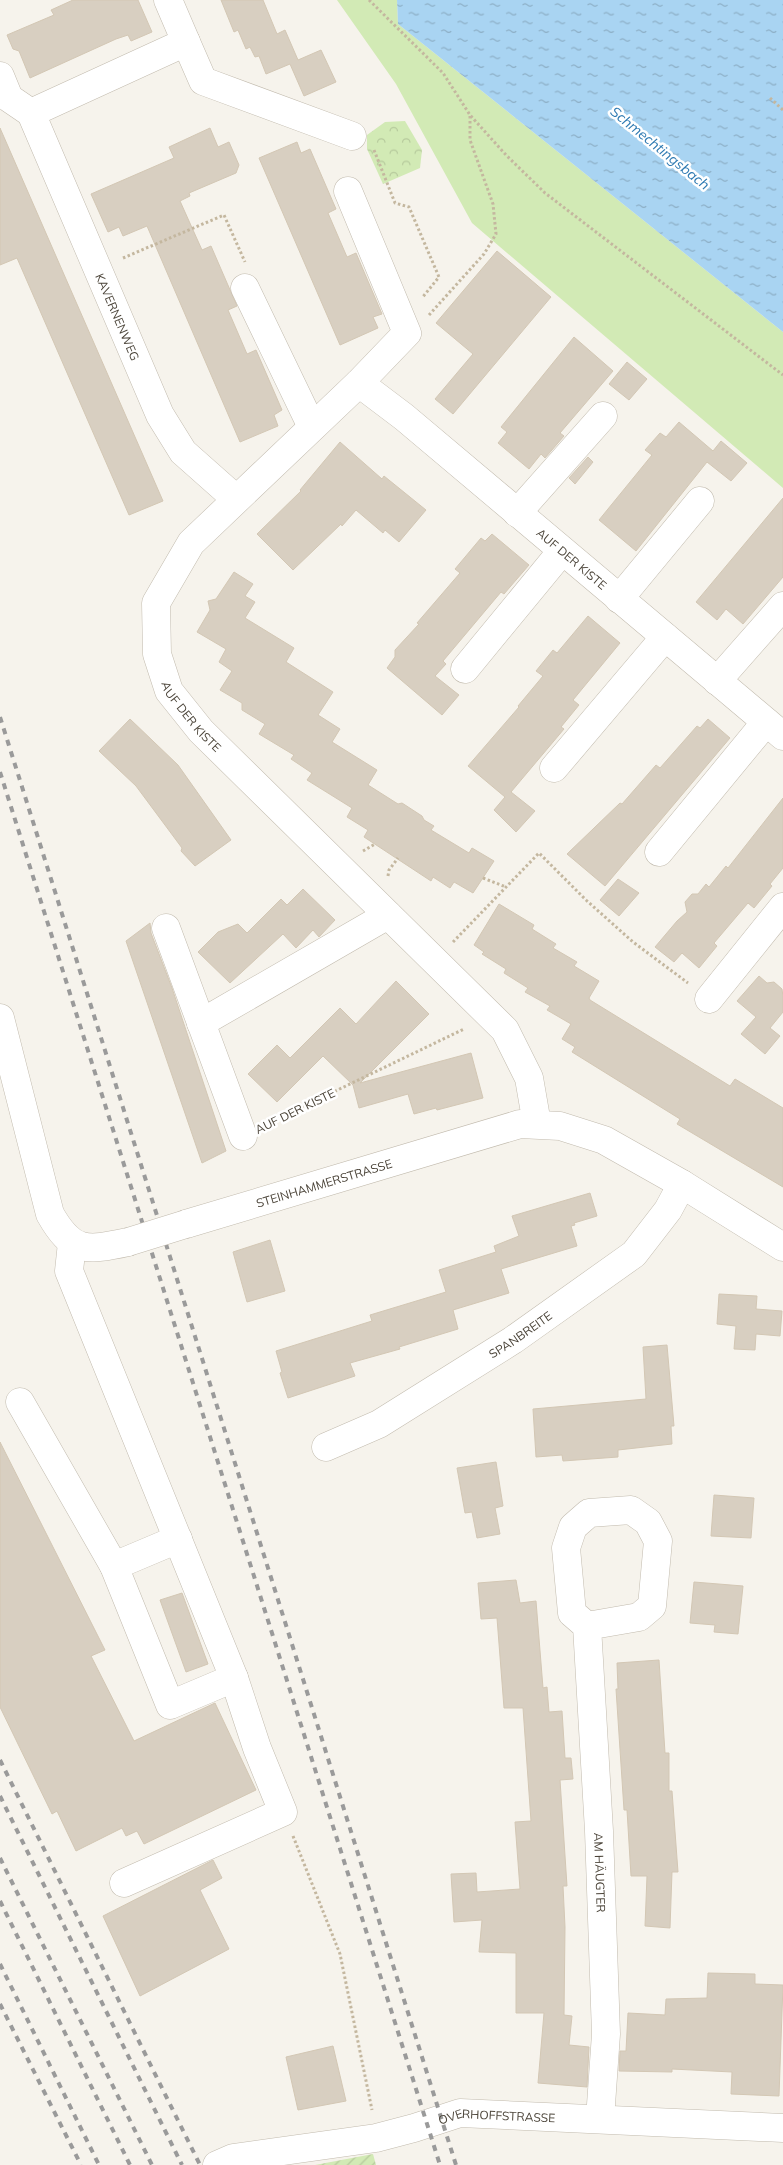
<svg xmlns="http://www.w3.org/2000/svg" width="783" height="2165" font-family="Mulish,sans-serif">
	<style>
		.grass { fill: #d2eab5 }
		.park { fill: url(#park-crowns) }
		.garden { fill: url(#garden-furrows) }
		.water { fill: url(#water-ripples) }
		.building { fill: #d8cfc1; stroke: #d3c7b4 }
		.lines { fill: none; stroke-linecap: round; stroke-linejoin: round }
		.minor-casing { stroke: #c2bbae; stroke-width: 29 }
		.path { stroke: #c4b79f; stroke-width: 3; stroke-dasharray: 2.5 2.5; stroke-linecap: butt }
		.minor { stroke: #fff; stroke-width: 28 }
		.rail { stroke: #9a9a9a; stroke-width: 4; stroke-dasharray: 6 6; stroke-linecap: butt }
		.minor-bridge-casing { stroke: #c2bbae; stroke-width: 29; stroke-linecap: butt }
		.minor-bridge { stroke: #fff; stroke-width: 28 }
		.labels { text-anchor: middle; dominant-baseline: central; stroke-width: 5; stroke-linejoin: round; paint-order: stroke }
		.street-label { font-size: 12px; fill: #4b4439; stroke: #fff }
		.water-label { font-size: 14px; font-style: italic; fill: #2e7ab2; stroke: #fff }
	</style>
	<defs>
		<pattern id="park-crowns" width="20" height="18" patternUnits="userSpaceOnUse" patternTransform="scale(1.25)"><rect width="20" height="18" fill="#d2eab5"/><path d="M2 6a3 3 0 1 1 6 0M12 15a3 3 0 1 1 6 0" fill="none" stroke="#b6ca9c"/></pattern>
		<pattern id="garden-furrows" width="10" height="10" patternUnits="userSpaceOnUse" patternTransform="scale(1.25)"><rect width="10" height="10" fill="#d2eab5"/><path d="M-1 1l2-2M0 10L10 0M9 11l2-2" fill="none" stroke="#b6ca9c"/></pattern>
		<pattern id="water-ripples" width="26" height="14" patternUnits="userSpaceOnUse" patternTransform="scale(1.25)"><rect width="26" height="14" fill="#a9d4f2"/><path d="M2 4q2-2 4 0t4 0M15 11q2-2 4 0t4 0" fill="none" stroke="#8caec5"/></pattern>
	</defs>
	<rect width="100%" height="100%" fill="#f6f3ec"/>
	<path class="grass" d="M 337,0 L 397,0 L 398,24 L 783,332 L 783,488 L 472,223 L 396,84 Z"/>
	<path class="park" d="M 405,121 L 422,150 L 420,168 L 383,184 L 367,149 L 367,135 L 385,122 Z"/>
	<path class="garden" d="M 373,2154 L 376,2165 L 315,2165 Z"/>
	<path class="water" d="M 397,0 L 783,0 L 783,332 L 398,24 Z"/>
	<path class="building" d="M 73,0 L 138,0 L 152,32 L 131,41 L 128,35 L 116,39 L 30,78 L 19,51 L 13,49 L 7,35 L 54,15 L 51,10 Z
		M 221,0 L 263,0 L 277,34 L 285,30 L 298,60 L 321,50 L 336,82 L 304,96 L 290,64 L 266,74 L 259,56 L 255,57 L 250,47 L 246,49 L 238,30 L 234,32 Z
		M 0,128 L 163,501 L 129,515 L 17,258 L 0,265 Z
		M 210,128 L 218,147 L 229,142 L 239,165 L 236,173 L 189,193 L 190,196 L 180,201 L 202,250 L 211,246 L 237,306 L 228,310 L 247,354 L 256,350 L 282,410 L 274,415 L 278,426 L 240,442 L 147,226 L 123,236 L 119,227 L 108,232 L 91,194 L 174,158 L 169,147 Z
		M 297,142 L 301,153 L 310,149 L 336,209 L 328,213 L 347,257 L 356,253 L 382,314 L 373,317 L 378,328 L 340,345 L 259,158 Z
		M 497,251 L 551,297 L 453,414 L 435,399 L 473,354 L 436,323 Z
		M 574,337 L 613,371 L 560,433 L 564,436 L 545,458 L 541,454 L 529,469 L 498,443 L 507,432 L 501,427 Z
		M 627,362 L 647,379 L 629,400 L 609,384 Z
		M 679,422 L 713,451 L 721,441 L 747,463 L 731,481 L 707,462 L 636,551 L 599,520 L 652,455 L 645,450 L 660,433 L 666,437 Z
		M 340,442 L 382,479 L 384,476 L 426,510 L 399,542 L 385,530 L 383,533 L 356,510 L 342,526 L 341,524 L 293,570 L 257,534 L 301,491 L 300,490 Z
		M 588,457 L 593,462 L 575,484 L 569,478 Z
		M 783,498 L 783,577 L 743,624 L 726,609 L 717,620 L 696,602 Z
		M 492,534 L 529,565 L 504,594 L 501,592 L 443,661 L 446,664 L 435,676 L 459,695 L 442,715 L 387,668 L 395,657 L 395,650 L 419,624 L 417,623 L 460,573 L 455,569 L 481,538 L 485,541 Z
		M 234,572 L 253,584 L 245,596 L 255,602 L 245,618 L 294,648 L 286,662 L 333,692 L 318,715 L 340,729 L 332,742 L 377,770 L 368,785 L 398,804 L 402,803 L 422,816 L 424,820 L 434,826 L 431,830 L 469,853 L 472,848 L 494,861 L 473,893 L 454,882 L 450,888 L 433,877 L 431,881 L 364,837 L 368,830 L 347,817 L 352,808 L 307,780 L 312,773 L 291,759 L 294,755 L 259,734 L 265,724 L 242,710 L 242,703 L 220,690 L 232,671 L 219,662 L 226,649 L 197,632 L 210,610 L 208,601 L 216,599 Z
		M 588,616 L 620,643 L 573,700 L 579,705 L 561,727 L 564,729 L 511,792 L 535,811 L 516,832 L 494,810 L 505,797 L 468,766 L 519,707 L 518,706 L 543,676 L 536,671 L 553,650 L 557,653 Z
		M 130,719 L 178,765 L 231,840 L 195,866 L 181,851 L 182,848 L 136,786 L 99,751 Z
		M 708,719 L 730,738 L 605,886 L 567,854 L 620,803 L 622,804 L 656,765 L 660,768 L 697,726 L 700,728 Z
		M 783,798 L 783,868 L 770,884 L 772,886 L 754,908 L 748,903 L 714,943 L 717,946 L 699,968 L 682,953 L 674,962 L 655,947 L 677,921 L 687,912 L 685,902 L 692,894 L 698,894 L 706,884 L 709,887 L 726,866 L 728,868 Z
		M 618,879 L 639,893 L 619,916 L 600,900 Z
		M 303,889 L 335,920 L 319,937 L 313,930 L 296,948 L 283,934 L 230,983 L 198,952 L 218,932 L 238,924 L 247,933 L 281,899 L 287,905 Z
		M 499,904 L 534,925 L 532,929 L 556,944 L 553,948 L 577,962 L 574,966 L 599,981 L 589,998 L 590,1000 L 730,1086 L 735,1079 L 783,1108 L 783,1187 L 677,1124 L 680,1119 L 572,1052 L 575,1047 L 562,1039 L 571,1024 L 547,1010 L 550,1006 L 525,992 L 528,988 L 504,973 L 506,969 L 482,954 L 484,952 L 474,945 Z
		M 150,923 L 151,933 L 172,988 L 226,1151 L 202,1163 L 126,941 Z
		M 759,976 L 767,983 L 774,982 L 782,989 L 783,997 L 783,1012 L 770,1028 L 780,1036 L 765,1054 L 741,1034 L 756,1017 L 737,1001 Z
		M 396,981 L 429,1014 L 360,1083 L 471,1053 L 483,1098 L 437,1110 L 436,1108 L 414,1114 L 408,1094 L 359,1108 L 353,1085 L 323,1056 L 277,1102 L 248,1074 L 277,1045 L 290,1058 L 340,1008 L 356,1024 Z
		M 590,1193 L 597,1216 L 574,1223 L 575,1225 L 571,1226 L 577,1246 L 501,1269 L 509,1293 L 453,1310 L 458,1329 L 399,1347 L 400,1349 L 350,1363 L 355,1376 L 288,1398 L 280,1373 L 282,1372 L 276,1351 L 372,1321 L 370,1315 L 446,1292 L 439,1270 L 496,1252 L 494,1246 L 519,1236 L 512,1216 Z
		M 270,1240 L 285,1291 L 247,1302 L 233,1252 Z
		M 719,1294 L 757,1296 L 756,1309 L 782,1311 L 780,1336 L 756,1334 L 755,1350 L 734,1349 L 736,1326 L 717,1324 Z
		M 667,1345 L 674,1426 L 671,1426 L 672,1444 L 618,1450 L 618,1457 L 563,1461 L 562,1455 L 536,1457 L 533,1409 L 646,1399 L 643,1347 Z
		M 0,1442 L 105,1650 L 91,1656 L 134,1741 L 215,1703 L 256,1790 L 144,1844 L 137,1831 L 126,1836 L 122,1828 L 76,1851 L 57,1811 L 52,1814 L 0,1707 Z
		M 496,1462 L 503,1506 L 495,1508 L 500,1534 L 477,1538 L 472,1512 L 465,1513 L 457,1468 Z
		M 714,1495 L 754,1498 L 751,1538 L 711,1536 Z
		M 516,1580 L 520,1603 L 536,1601 L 543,1688 L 547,1687 L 549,1712 L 562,1711 L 565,1758 L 571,1758 L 573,1779 L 560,1780 L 567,1886 L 563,1886 L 565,1927 L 564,2015 L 572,2016 L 569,2045 L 589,2047 L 587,2087 L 538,2083 L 544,2013 L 516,2013 L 516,1953 L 479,1952 L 482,1920 L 454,1922 L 451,1874 L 476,1873 L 477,1892 L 520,1889 L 515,1822 L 531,1821 L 523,1708 L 504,1708 L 497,1618 L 481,1619 L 478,1583 Z
		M 694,1582 L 743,1586 L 738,1634 L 714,1632 L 715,1625 L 690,1623 Z
		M 182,1593 L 208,1664 L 186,1672 L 160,1600 Z
		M 659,1660 L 665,1753 L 669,1753 L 669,1791 L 672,1791 L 678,1872 L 672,1872 L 670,1928 L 645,1926 L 647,1876 L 631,1876 L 627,1810 L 624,1810 L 616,1689 L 618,1689 L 617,1663 Z
		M 213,1860 L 222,1878 L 200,1890 L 229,1949 L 140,1996 L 103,1916 Z
		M 708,1973 L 755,1974 L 755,1984 L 783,1985 L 779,2096 L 731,2094 L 732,2072 L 672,2069 L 672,2072 L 619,2071 L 620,2051 L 626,2051 L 628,2013 L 665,2015 L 666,1999 L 707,1998 Z
		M 333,2046 L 346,2101 L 298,2110 L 286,2057 Z"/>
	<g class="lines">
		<g class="minor-casing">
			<g id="minor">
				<path d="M 186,42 L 203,81 L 352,136"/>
				<path id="s1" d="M 0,76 L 9,98 L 31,113 L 160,415 L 183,452 L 236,499"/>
				<path d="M 31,113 L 186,42 L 168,0"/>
				<path id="s2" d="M 348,191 L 407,333 L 359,383 L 191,543 L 156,603 L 157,654 L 169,691 L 201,731 L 505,1030 L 529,1078 L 537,1124"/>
				<path d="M 245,288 L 312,427"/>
				<path id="s3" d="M 359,383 L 404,417 L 783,736"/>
				<path d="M 517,513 L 603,416"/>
				<path d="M 619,599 L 700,501"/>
				<path d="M 465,669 L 562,551"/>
				<path d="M 717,681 L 783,606"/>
				<path d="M 554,768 L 665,637"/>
				<path d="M 659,852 L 766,722"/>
				<path d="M 166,928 L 243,1136"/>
				<path d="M 709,999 L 783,907"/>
				<path d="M 0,1018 L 50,1214 C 72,1253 86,1251 128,1242"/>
				<path d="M 201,1023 L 388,915"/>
				<path id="s4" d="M 186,1224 L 520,1124 L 560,1126 L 604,1140 L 682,1184 L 783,1247"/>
				<path d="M 72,1243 L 69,1271 L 234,1678 L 257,1748 L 283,1812 L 124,1883"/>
				<path d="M 20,1402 L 114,1566 L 170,1705 L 234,1678"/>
				<path id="s5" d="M 326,1447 L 379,1424 L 513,1340 L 634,1254 L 668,1210 L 682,1184"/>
				<path d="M 114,1566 L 178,1539"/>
				<path id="s6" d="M 587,1626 L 572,1613 L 566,1548 L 573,1527 L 589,1513 L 631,1510 L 648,1522 L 658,1541 L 652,1606 L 639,1617 L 587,1626 L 599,1831 L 606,2034 L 600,2119"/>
				<path id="s7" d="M 217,2165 L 233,2158 L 376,2138 L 414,2128 L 460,2113 L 783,2128"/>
			</g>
		</g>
		<path class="path" d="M 369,0 L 443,73 L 470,115 L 506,155 L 545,193 L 783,375
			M 770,98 L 783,110
			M 374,150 L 395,203 L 409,207 L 439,277 L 422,298
			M 123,258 L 224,215 L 245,262
			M 429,315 L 484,254 L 496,234 L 493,204 L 470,140 L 470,115
			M 363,851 L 375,844
			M 388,876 L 389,870 L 398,858
			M 483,878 L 506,887
			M 453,942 L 539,853 L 586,900 L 633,942 L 688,983
			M 267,1124 L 464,1029
			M 293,1836 L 340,1954 L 372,2110"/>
		<use href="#minor" class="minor"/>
		<path class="rail" d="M 0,717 L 456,2165
			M 0,772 L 440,2165
			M 0,1760 L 200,2165
			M 0,1796 L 182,2165
			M 0,1858 L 152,2165
			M 0,1901 L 130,2165
			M 0,1964 L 99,2165
			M 0,2004 L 81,2165"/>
		<g class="minor-bridge-casing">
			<path id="minor-bridge" d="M 128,1242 L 186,1224"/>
		</g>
		<use href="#minor-bridge" class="minor-bridge"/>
	</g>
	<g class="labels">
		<g class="street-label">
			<text stroke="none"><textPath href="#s1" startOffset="272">KAVERNENWEG</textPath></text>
			<text stroke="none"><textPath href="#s3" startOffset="276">AUF DER KISTE</textPath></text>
			<text stroke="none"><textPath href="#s2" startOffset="648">AUF DER KISTE</textPath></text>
			<text transform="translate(295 1111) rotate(-26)">AUF DER KISTE</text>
			<text stroke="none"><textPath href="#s4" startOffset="144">STEINHAMMERSTRASSE</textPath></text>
			<text stroke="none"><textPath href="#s5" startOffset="225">SPANBREITE</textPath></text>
			<text stroke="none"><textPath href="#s6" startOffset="595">AM HÄUGTER</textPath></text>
			<text stroke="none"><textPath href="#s7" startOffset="286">OVERHOFFSTRASSE</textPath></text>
		</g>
		<g class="water-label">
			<text transform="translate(660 148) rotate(39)">Schmechtingsbach</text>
		</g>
	</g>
</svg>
